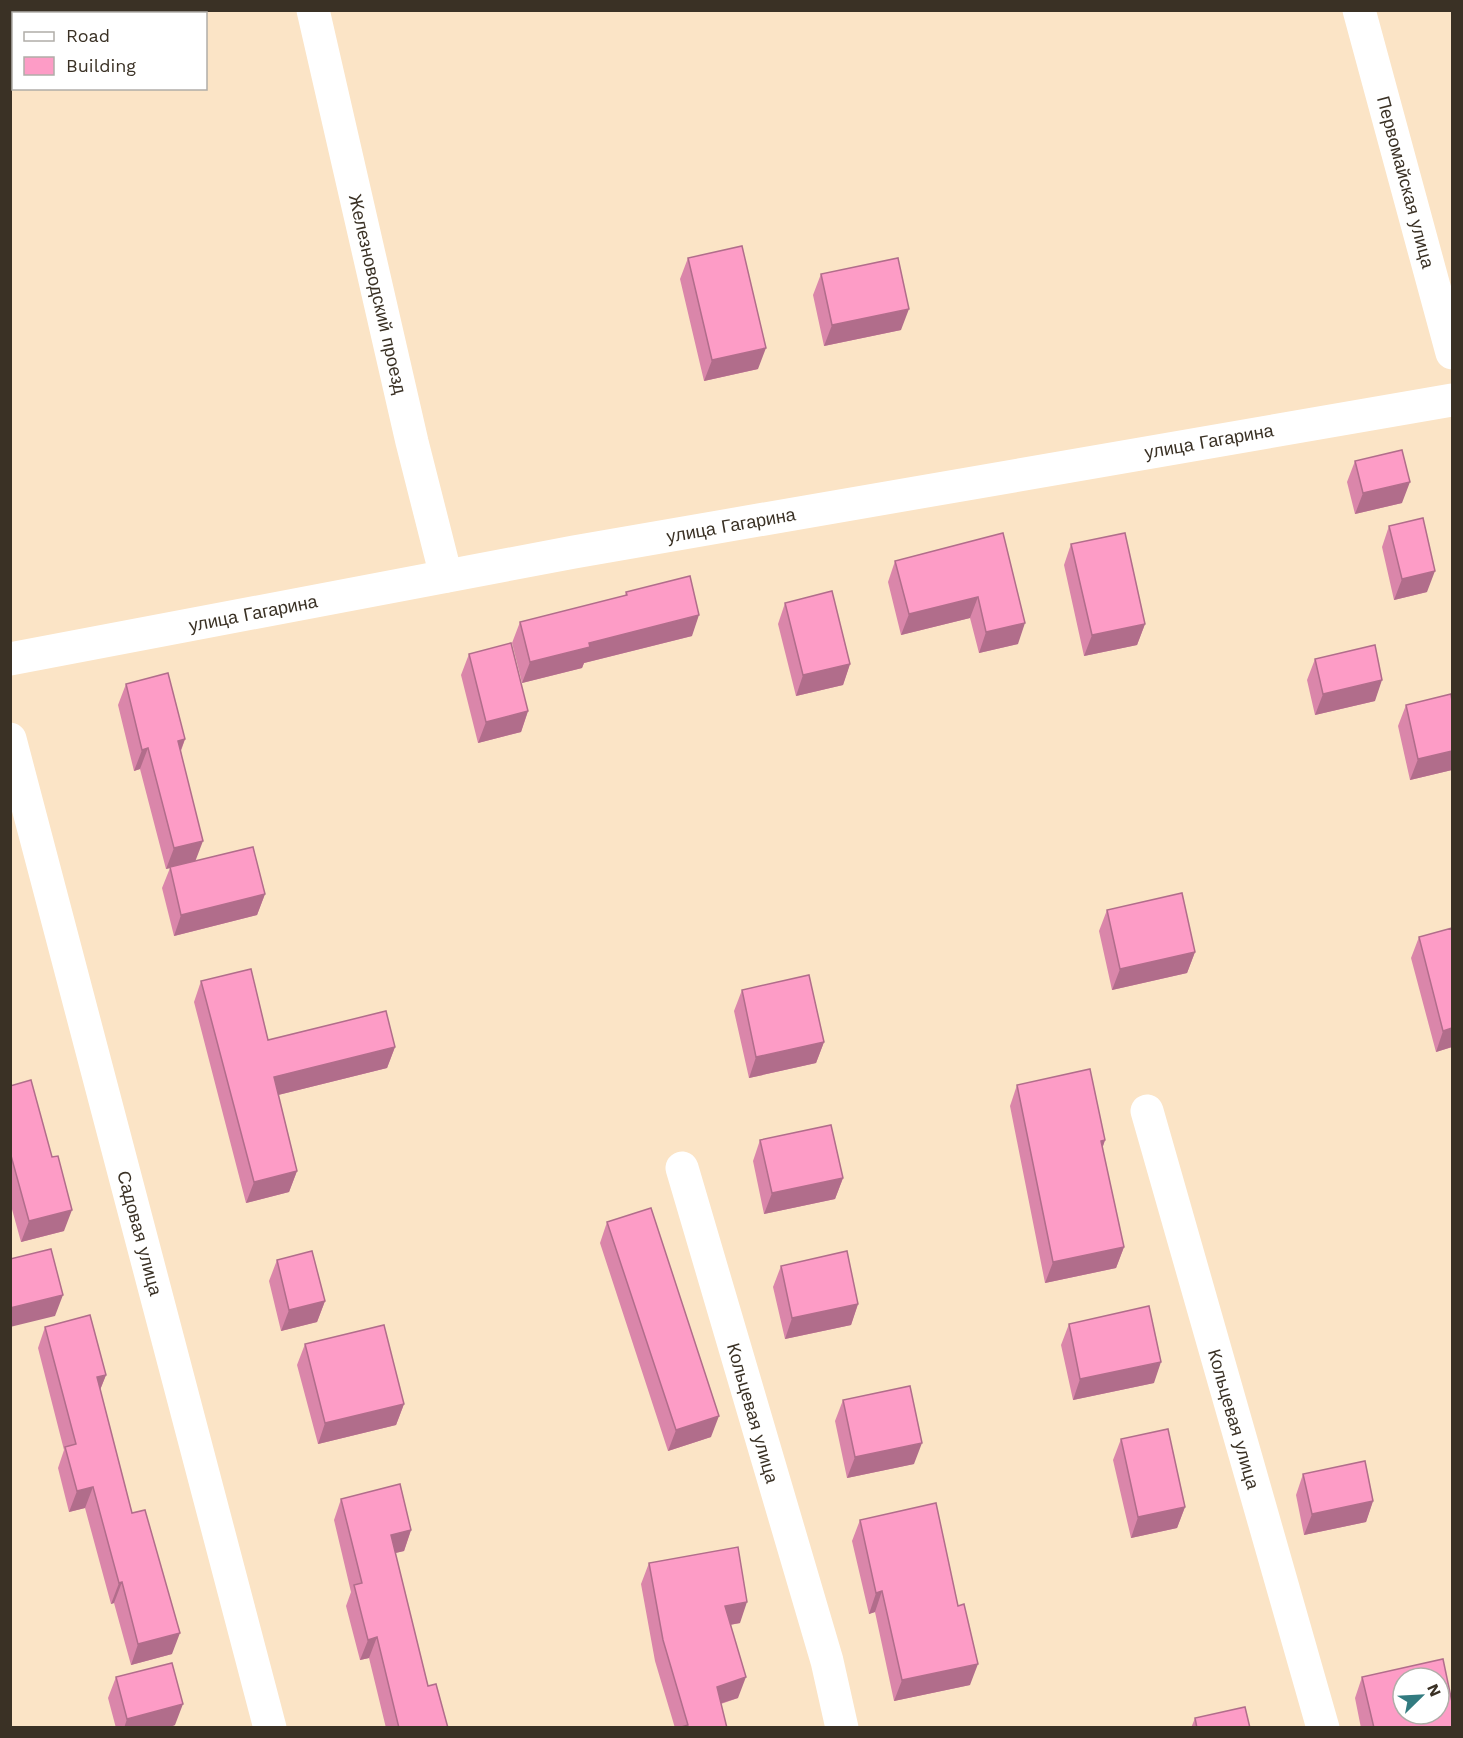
<svg xmlns="http://www.w3.org/2000/svg" width="1463" height="1738" font-family="'Work Sans',sans-serif">
	<style>
		.lines { fill: none; stroke-linecap: round; stroke-linejoin: round }
		.minor { stroke: #fff; stroke-width: 33 }
		.secondary { stroke: #fff; stroke-width: 33 }
		.wall { fill: #da86aa }
		.shaded-wall { fill: #b16d8b }
		.building { fill: #fd9cc6; stroke: #b16d8b; stroke-width: 1.5; fill-rule: evenodd }
		.labels { text-anchor: middle; dominant-baseline: central; stroke-width: 6; stroke-linejoin: round; paint-order: stroke }
		.street-label { font-size: 18px; fill: #3a3125; stroke: #fff }
	</style>
	<rect width="100%" height="100%" fill="#fbe4c6"/>
	<g class="lines">
		<path class="minor" d="M 313,10 L 412,442 L 446,576
			M 1359,10 L 1452,353
			M 10,739 L 270,1728
			M 1147,1111 L 1323,1728
			M 682,1168 L 827,1661 L 842,1728"/>
		<path class="secondary" d="M 10,659 L 574,552 L 1452,400"/>
	</g>
	<path class="wall" d="M 688,258 L 758,369 L 704,381 L 680,279 Z
		M 821,274 L 901,330 L 824,346 L 813,295 Z
		M 1355,461 L 1402,503 L 1355,514 L 1347,482 Z
		M 1389,526 L 1427,592 L 1394,600 L 1382,547 Z
		M 1003,533 L 1018,644 L 979,653 L 970,618 L 901,635 L 888,582 L 895,561 Z
		M 1071,544 L 1145,624 L 1137,645 L 1084,656 L 1064,565 Z
		M 626,592 L 692,636 L 584,663 L 582,668 L 522,683 L 512,643 L 520,622 L 625,596 Z
		M 785,603 L 850,664 L 843,685 L 796,696 L 778,624 Z
		M 469,654 L 528,711 L 521,732 L 478,743 L 461,675 Z
		M 1315,659 L 1375,701 L 1315,715 L 1307,680 Z
		M 126,684 L 185,739 L 181,751 L 195,861 L 265,894 L 257,915 L 174,936 L 162,888 L 170,868 L 166,869 L 140,769 L 134,771 L 118,705 Z
		M 1452,701 L 1452,770 L 1410,780 L 1398,726 L 1406,705 Z
		M 1107,910 L 1195,952 L 1187,973 L 1112,990 L 1099,931 Z
		M 1419,937 L 1452,1047 L 1436,1052 L 1411,958 Z
		M 201,981 L 268,1040 L 395,1047 L 387,1068 L 278,1095 L 297,1171 L 289,1192 L 246,1203 L 194,1002 Z
		M 742,990 L 824,1042 L 816,1063 L 749,1078 L 734,1011 Z
		M 1017,1085 L 1105,1140 L 1102,1149 L 1124,1247 L 1116,1268 L 1045,1283 L 1010,1106 Z
		M 10,1086 L 52,1157 L 64,1231 L 21,1242 L 10,1202 Z
		M 760,1140 L 843,1178 L 835,1199 L 764,1214 L 753,1161 Z
		M 607,1222 L 711,1437 L 668,1451 L 600,1243 Z
		M 277,1260 L 325,1301 L 317,1322 L 281,1331 L 269,1281 Z
		M 781,1266 L 858,1304 L 851,1325 L 785,1339 L 773,1287 Z
		M 1069,1324 L 1154,1383 L 1073,1400 L 1061,1345 Z
		M 45,1327 L 106,1375 L 100,1390 L 132,1513 L 172,1654 L 131,1665 L 114,1603 L 111,1604 L 85,1508 L 69,1512 L 58,1468 L 64,1450 L 38,1348 Z
		M 305,1344 L 404,1404 L 396,1425 L 318,1444 L 297,1365 Z
		M 843,1400 L 914,1464 L 847,1478 L 835,1421 Z
		M 1121,1439 L 1185,1507 L 1177,1528 L 1131,1538 L 1113,1460 Z
		M 1303,1474 L 1373,1501 L 1366,1522 L 1304,1535 L 1296,1495 Z
		M 341,1499 L 411,1530 L 404,1551 L 395,1553 L 428,1686 L 448,1728 L 386,1728 L 369,1658 L 360,1660 L 346,1606 L 351,1592 L 334,1520 Z
		M 860,1520 L 970,1685 L 894,1701 L 875,1612 L 869,1614 L 852,1541 Z
		M 649,1563 L 740,1623 L 730,1625 L 738,1698 L 721,1704 L 727,1728 L 675,1728 L 655,1661 L 641,1584 Z
		M 116,1677 L 175,1725 L 167,1728 L 116,1728 L 108,1698 Z
		M 1362,1677 L 1452,1728 L 1361,1728 L 1355,1698 Z
		M 1195,1718 L 1250,1728 L 1191,1728 Z"/>
	<path class="shaded-wall" d="M 909,309 L 901,330 L 824,346 L 832,325 Z
		M 766,348 L 758,369 L 704,381 L 712,360 Z
		M 1410,482 L 1402,503 L 1355,514 L 1363,493 Z
		M 1435,571 L 1427,592 L 1394,600 L 1402,579 Z
		M 978,597 L 970,618 L 901,635 L 909,614 Z
		M 699,615 L 692,636 L 584,663 L 582,668 L 522,683 L 530,662 L 589,643 Z
		M 1025,623 L 1018,644 L 979,653 L 986,632 Z
		M 1145,624 L 1137,645 L 1084,656 L 1092,635 Z
		M 850,664 L 843,685 L 796,696 L 803,675 Z
		M 1382,680 L 1375,701 L 1315,715 L 1323,694 Z
		M 528,711 L 521,732 L 478,743 L 486,722 Z
		M 185,739 L 177,760 L 178,741 Z
		M 148,748 L 140,769 L 134,771 L 142,750 Z
		M 1452,751 L 1452,770 L 1410,780 L 1418,759 Z
		M 203,841 L 195,862 L 166,869 L 174,848 Z
		M 265,894 L 257,915 L 174,936 L 181,915 Z
		M 1195,952 L 1187,973 L 1112,990 L 1120,969 Z
		M 1452,1028 L 1452,1047 L 1436,1052 L 1443,1031 Z
		M 824,1042 L 816,1063 L 749,1078 L 756,1057 Z
		M 395,1047 L 387,1068 L 266,1098 L 274,1077 Z
		M 1105,1140 L 1098,1161 L 1101,1141 Z
		M 297,1171 L 289,1192 L 246,1203 L 254,1182 Z
		M 843,1178 L 835,1199 L 764,1214 L 772,1193 Z
		M 72,1210 L 64,1231 L 21,1242 L 29,1221 Z
		M 1124,1247 L 1116,1268 L 1045,1283 L 1053,1262 Z
		M 63,1295 L 55,1316 L 10,1327 L 10,1308 Z
		M 325,1301 L 317,1322 L 281,1331 L 289,1310 Z
		M 858,1304 L 851,1325 L 785,1339 L 792,1318 Z
		M 1161,1362 L 1154,1383 L 1073,1400 L 1080,1379 Z
		M 106,1375 L 98,1395 L 97,1377 Z
		M 404,1404 L 396,1425 L 318,1444 L 325,1423 Z
		M 719,1416 L 711,1437 L 668,1451 L 676,1430 Z
		M 922,1443 L 914,1464 L 847,1478 L 855,1457 Z
		M 93,1487 L 85,1508 L 69,1512 L 77,1491 Z
		M 1373,1501 L 1366,1522 L 1304,1535 L 1312,1514 Z
		M 1185,1507 L 1177,1528 L 1131,1538 L 1138,1517 Z
		M 411,1530 L 404,1551 L 383,1556 L 391,1535 Z
		M 122,1582 L 114,1603 L 111,1604 L 119,1583 Z
		M 882,1591 L 875,1612 L 869,1614 L 876,1593 Z
		M 747,1602 L 740,1623 L 717,1627 L 725,1606 Z
		M 180,1633 L 172,1654 L 131,1665 L 138,1644 Z
		M 377,1637 L 369,1658 L 360,1660 L 368,1640 Z
		M 978,1664 L 970,1685 L 894,1701 L 902,1680 Z
		M 746,1677 L 738,1698 L 709,1707 L 717,1687 Z
		M 183,1704 L 175,1725 L 167,1728 L 124,1728 L 127,1719 Z"/>
	<path class="building" d="M 742,246 L 766,348 L 712,360 L 688,258 Z
		M 898,258 L 909,309 L 832,325 L 821,274 Z
		M 1402,450 L 1410,482 L 1363,493 L 1355,461 Z
		M 1423,518 L 1435,571 L 1402,579 L 1389,526 Z
		M 1003,533 L 1025,623 L 986,632 L 978,597 L 909,614 L 895,561 Z
		M 1125,533 L 1145,624 L 1092,635 L 1071,544 Z
		M 690,576 L 699,615 L 589,643 L 590,647 L 530,662 L 520,622 L 627,595 L 626,592 Z
		M 832,591 L 850,664 L 803,675 L 785,603 Z
		M 511,643 L 528,711 L 486,722 L 469,654 Z
		M 1375,645 L 1382,680 L 1323,694 L 1315,659 Z
		M 168,673 L 185,739 L 178,741 L 203,841 L 174,848 L 148,748 L 142,750 L 126,684 Z
		M 1451,694 L 1452,701 L 1452,751 L 1418,759 L 1406,705 Z
		M 253,847 L 265,894 L 181,915 L 170,867 Z
		M 1182,893 L 1195,952 L 1120,969 L 1107,910 Z
		M 1452,928 L 1452,1028 L 1443,1031 L 1419,937 Z
		M 251,969 L 268,1040 L 386,1011 L 395,1047 L 274,1077 L 297,1171 L 254,1182 L 201,981 Z
		M 809,975 L 824,1042 L 756,1057 L 742,990 Z
		M 1090,1069 L 1105,1140 L 1101,1141 L 1124,1247 L 1053,1262 L 1017,1085 Z
		M 31,1080 L 52,1157 L 58,1156 L 72,1210 L 29,1221 L 10,1152 L 10,1086 Z
		M 831,1125 L 843,1178 L 772,1193 L 760,1140 Z
		M 651,1208 L 719,1416 L 676,1430 L 607,1222 Z
		M 51,1249 L 63,1295 L 10,1308 L 10,1259 Z
		M 312,1251 L 325,1301 L 289,1310 L 277,1260 Z
		M 847,1251 L 858,1304 L 792,1318 L 781,1266 Z
		M 1149,1306 L 1161,1362 L 1080,1379 L 1069,1324 Z
		M 90,1315 L 106,1375 L 97,1377 L 132,1513 L 145,1510 L 180,1633 L 138,1644 L 122,1582 L 119,1583 L 93,1487 L 77,1491 L 65,1447 L 76,1444 L 45,1327 Z
		M 384,1325 L 404,1404 L 325,1423 L 305,1344 Z
		M 910,1386 L 922,1443 L 855,1457 L 843,1400 Z
		M 1168,1429 L 1185,1507 L 1138,1517 L 1121,1439 Z
		M 1365,1461 L 1373,1501 L 1312,1514 L 1303,1474 Z
		M 400,1484 L 411,1530 L 391,1535 L 428,1686 L 436,1684 L 448,1728 L 399,1728 L 377,1637 L 368,1640 L 354,1585 L 362,1583 L 341,1499 Z
		M 936,1503 L 958,1606 L 964,1604 L 978,1664 L 902,1680 L 882,1591 L 876,1593 L 860,1520 Z
		M 738,1547 L 747,1602 L 725,1606 L 746,1677 L 717,1687 L 727,1728 L 678,1728 L 688,1725 L 663,1640 L 649,1563 Z
		M 1443,1659 L 1452,1702 L 1452,1728 L 1374,1728 L 1362,1677 ZM 1403,1678 L 1439,1678 L 1439,1714 L 1403,1714 Z
		M 172,1663 L 183,1704 L 127,1719 L 116,1677 Z
		M 1245,1707 L 1250,1728 L 1197,1728 L 1195,1718 Z"/>
	<g class="labels">
		<g class="street-label">
			<text transform="translate(1406 182) rotate(75)">Первомайская улица</text>
			<text transform="translate(378 294) rotate(77)">Железноводский проезд</text>
			<text transform="translate(1209 441) rotate(-10)">улица Гагарина</text>
			<text transform="translate(731 525) rotate(-10)">улица Гагарина</text>
			<text transform="translate(253 613) rotate(-11)">улица Гагарина</text>
			<text transform="translate(140 1233) rotate(75)">Садовая улица</text>
			<text transform="translate(753 1413) rotate(74)">Кольцевая улица</text>
			<text transform="translate(1234 1419) rotate(74)">Кольцевая улица</text>
		</g>
	</g>
	<rect width="1463" height="1738" fill="none" stroke="#3a3125" stroke-width="24"/>
	<rect x="12" y="12" width="195" height="78" fill="#ffffff" stroke="#b0ada8" stroke-width="1.5"/>
	<rect x="24" y="32" width="30" height="9" fill="#ffffff" stroke="#b0ada8" stroke-width="1.5"/>
	<text x="66" y="42" font-size="18" fill="#3a3125">Road</text>
	<rect x="24" y="57" width="30" height="18" fill="#fd9cc6" stroke="#b0ada8" stroke-width="1.5"/>
	<text x="66" y="72" font-size="18" fill="#3a3125">Building</text>
	<g transform="translate(1421 1696) rotate(66)"><circle r="28" fill="#ffffff" stroke="#b0ada8" stroke-width="1.5"/>
	<path d="M0-4.5L10 22L0 15L-10 22Z" fill="#327b80"/>
	<text y="-9" font-size="16" font-weight="bold" text-anchor="middle" fill="#3a3125">N</text>
	</g>
</svg>
